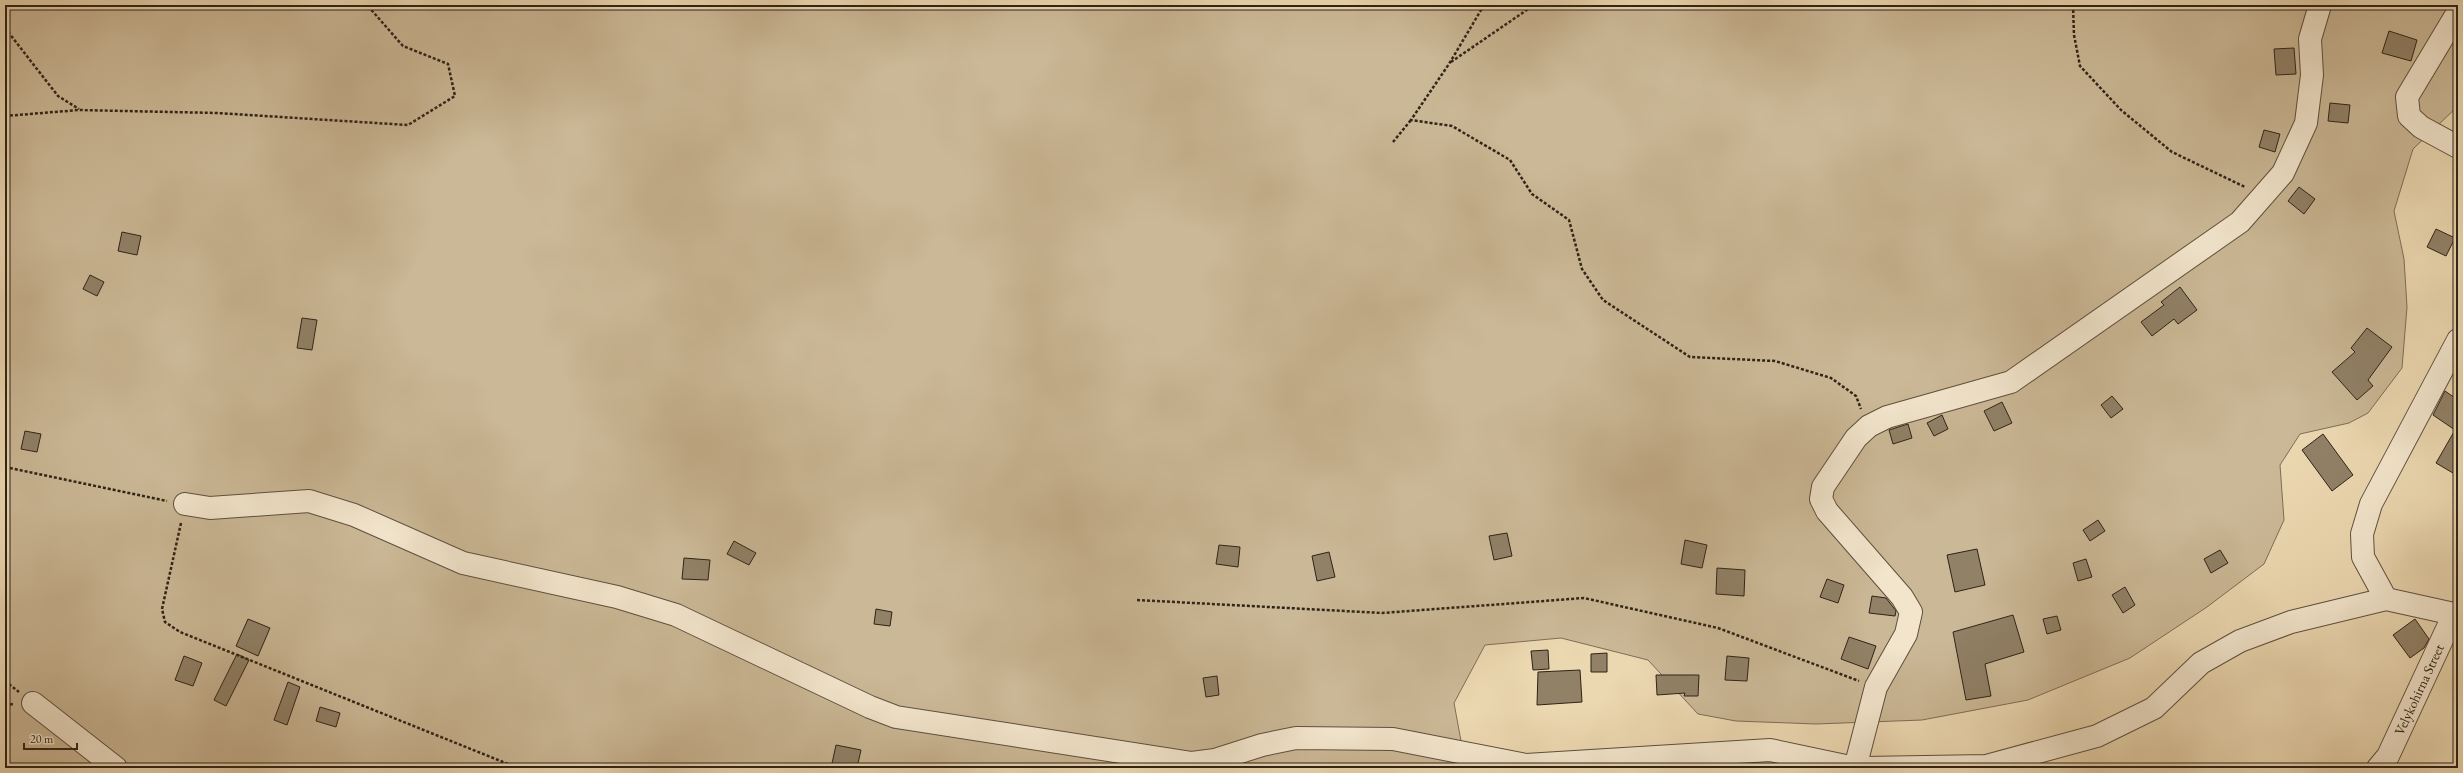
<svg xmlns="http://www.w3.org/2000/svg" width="2463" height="773" font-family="'EB Garamond',serif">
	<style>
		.green { fill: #cbb896; stroke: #7d6e57 }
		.building { fill: #918167; stroke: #2f2318 }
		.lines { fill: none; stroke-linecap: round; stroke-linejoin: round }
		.minor-casing { stroke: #5e503e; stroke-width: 24 }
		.path { stroke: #2f2318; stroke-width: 2.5; stroke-dasharray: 3 2; stroke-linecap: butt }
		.minor { stroke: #f2e5cc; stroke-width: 22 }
		.labels { text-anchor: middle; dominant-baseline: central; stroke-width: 3; stroke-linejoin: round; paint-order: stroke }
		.street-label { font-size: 14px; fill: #2f2318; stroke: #f2e5cc }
	</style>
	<rect width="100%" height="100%" fill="#ebd7b0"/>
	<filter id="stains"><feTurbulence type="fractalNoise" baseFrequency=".005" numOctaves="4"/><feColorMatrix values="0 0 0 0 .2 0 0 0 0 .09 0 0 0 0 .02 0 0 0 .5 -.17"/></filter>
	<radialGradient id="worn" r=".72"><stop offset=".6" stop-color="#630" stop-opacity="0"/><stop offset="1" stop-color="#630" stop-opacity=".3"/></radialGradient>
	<path class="green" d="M 5,5 L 2458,5 L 2458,106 L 2413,149 L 2394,211 L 2404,259 L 2407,307 L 2402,368 L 2368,413 L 2349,423 L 2300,434 L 2280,465 L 2284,520 L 2264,564 L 2207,607 L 2130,658 L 2028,700 L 1922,720 L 1816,724 L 1736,721 L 1698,714 L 1648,660 L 1561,638 L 1485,645 L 1454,703 L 1466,768 L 5,768 Z"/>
	<path class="building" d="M 2389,31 L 2417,40 L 2411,61 L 2382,53 Z
		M 2294,48 L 2296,74 L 2276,75 L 2274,49 Z
		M 2330,103 L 2350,105 L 2348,123 L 2328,121 Z
		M 2264,130 L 2280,134 L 2275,152 L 2259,147 Z
		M 2299,187 L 2315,199 L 2304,214 L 2288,201 Z
		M 2436,229 L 2455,238 L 2446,256 L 2427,247 Z
		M 122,232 L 141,236 L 137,255 L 118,251 Z
		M 90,275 L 104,282 L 97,296 L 83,289 Z
		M 2180,287 L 2197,310 L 2178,324 L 2174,319 L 2152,336 L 2141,322 L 2164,305 L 2161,302 Z
		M 302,318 L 317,320 L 312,350 L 297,348 Z
		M 2367,328 L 2392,347 L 2368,380 L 2373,386 L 2357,400 L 2332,372 L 2355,352 L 2351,348 Z
		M 2445,391 L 2458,400 L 2458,476 L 2436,463 L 2455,430 L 2433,415 Z
		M 2112,396 L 2123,409 L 2111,418 L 2101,405 Z
		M 2002,402 L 2012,423 L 1994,431 L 1984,411 Z
		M 1942,415 L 1948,429 L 1934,436 L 1927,423 Z
		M 1908,424 L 1912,438 L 1893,444 L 1889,430 Z
		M 25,431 L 41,434 L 37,452 L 21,449 Z
		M 2323,434 L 2353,475 L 2332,491 L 2302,450 Z
		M 2098,520 L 2105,531 L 2090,541 L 2083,530 Z
		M 1507,533 L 1512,556 L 1494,560 L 1489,536 Z
		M 1685,540 L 1707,545 L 1702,568 L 1681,564 Z
		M 734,541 L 756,553 L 749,565 L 727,554 Z
		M 1219,545 L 1240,547 L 1238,567 L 1216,564 Z
		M 1977,549 L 1985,585 L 1955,592 L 1947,555 Z
		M 2220,550 L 2228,563 L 2211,573 L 2204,559 Z
		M 1329,552 L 1335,577 L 1317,581 L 1312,556 Z
		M 684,558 L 710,560 L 708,580 L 682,579 Z
		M 2086,559 L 2092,577 L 2078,581 L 2073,563 Z
		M 1717,568 L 1745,570 L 1744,596 L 1716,594 Z
		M 1827,579 L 1844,585 L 1838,603 L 1820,597 Z
		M 2125,587 L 2135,605 L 2123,613 L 2112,595 Z
		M 1872,596 L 1886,598 L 1896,611 L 1895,616 L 1869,613 Z
		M 876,609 L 892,612 L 890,626 L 874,624 Z
		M 2013,615 L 2024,652 L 1985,664 L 1991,696 L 1966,700 L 1953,632 Z
		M 2057,616 L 2061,630 L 2047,634 L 2043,619 Z
		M 248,619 L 270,628 L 258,656 L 236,646 Z
		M 2415,619 L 2429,639 L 2424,648 L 2410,658 L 2393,635 Z
		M 1849,637 L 1876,646 L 1868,669 L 1841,659 Z
		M 1548,650 L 1549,669 L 1533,670 L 1531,651 Z
		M 1607,653 L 1607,672 L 1591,672 L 1591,654 Z
		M 237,654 L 249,660 L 226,706 L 214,700 Z
		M 184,656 L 202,663 L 193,686 L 175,680 Z
		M 1727,656 L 1749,658 L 1747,681 L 1725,680 Z
		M 1580,670 L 1582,702 L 1537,705 L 1538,672 Z
		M 1656,675 L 1699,675 L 1698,696 L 1684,696 L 1685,693 L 1657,695 Z
		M 1217,676 L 1219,695 L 1206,697 L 1203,678 Z
		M 288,682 L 300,687 L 287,725 L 274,720 Z
		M 320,707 L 340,713 L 336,727 L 316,721 Z
		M 836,745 L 861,750 L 857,768 L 831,768 Z"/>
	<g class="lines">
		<g class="minor-casing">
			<g id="minor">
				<path d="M 2458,12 L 2407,97 L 2409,116 L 2421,127 L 2458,147"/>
				<path d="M 185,504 L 210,508 L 309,501 L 354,515 L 463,563 L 617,597 L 676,615 L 870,707 L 896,717 L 1192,763 L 1215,760 L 1262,745 L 1296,738 L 1393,739 L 1526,765 L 1770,750 L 1855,768"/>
				<path d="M 2386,599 L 2363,557 L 2362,534 L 2371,504 L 2458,340"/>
				<path d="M 33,703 L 116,768"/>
				<path d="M 1855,768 L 1876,687 L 1906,634 L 1911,612 L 1902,597 L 1827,511 L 1821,499 L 1823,487 L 1856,438 L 1869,426 L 1887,417 L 2011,382 L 2240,222 L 2283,173 L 2306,123 L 2312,75 L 2310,39 L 2320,5"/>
				<path d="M 1863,768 L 1986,766 L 2097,736 L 2154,708 L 2201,663 L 2240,641 L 2291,622 L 2386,599 L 2454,614"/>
				<path id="s1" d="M 2378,768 L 2388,756 L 2454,614 L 2458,612"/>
			</g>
		</g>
		<path class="path" d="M 1484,5 L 1449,64 L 1411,120 L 1452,126 L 1510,160 L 1532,194 L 1569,220 L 1582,269 L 1603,300 L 1690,357 L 1775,361 L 1831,378 L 1856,396 L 1861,409
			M 2073,5 L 2074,35 L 2080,66 L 2121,110 L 2172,152 L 2245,187
			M 5,28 L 58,96 L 79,109
			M 1451,62 L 1534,5
			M 5,116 L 79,110 L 217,113 L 408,125 L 455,96 L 448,64 L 403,46 L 367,5
			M 1393,142 L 1411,120
			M 5,467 L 167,501
			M 181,523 L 162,609 L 165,622 L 180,632 L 518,768
			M 1137,600 L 1382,613 L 1584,598 L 1718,628 L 1859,681
			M 5,681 L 19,692
			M 5,705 L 14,704"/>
		<use href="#minor" class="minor"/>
	</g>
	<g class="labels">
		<g class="street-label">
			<text stroke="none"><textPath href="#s1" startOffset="89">Velykohirna Street</textPath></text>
		</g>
	</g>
	<rect width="2463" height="773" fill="none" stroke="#ebd7b0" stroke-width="20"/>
	<rect x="6" y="6" width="2451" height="761" fill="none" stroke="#2f2318" stroke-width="2"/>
	<rect x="10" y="10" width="2443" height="753" fill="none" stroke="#2f2318"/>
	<path d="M24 743v6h53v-6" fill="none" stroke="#2f2318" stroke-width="2"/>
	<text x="30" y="743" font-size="12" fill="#2f2318" stroke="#f2e5cc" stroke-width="3" paint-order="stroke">20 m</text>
	<rect width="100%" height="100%" filter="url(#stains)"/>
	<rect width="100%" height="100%" fill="url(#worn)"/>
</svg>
